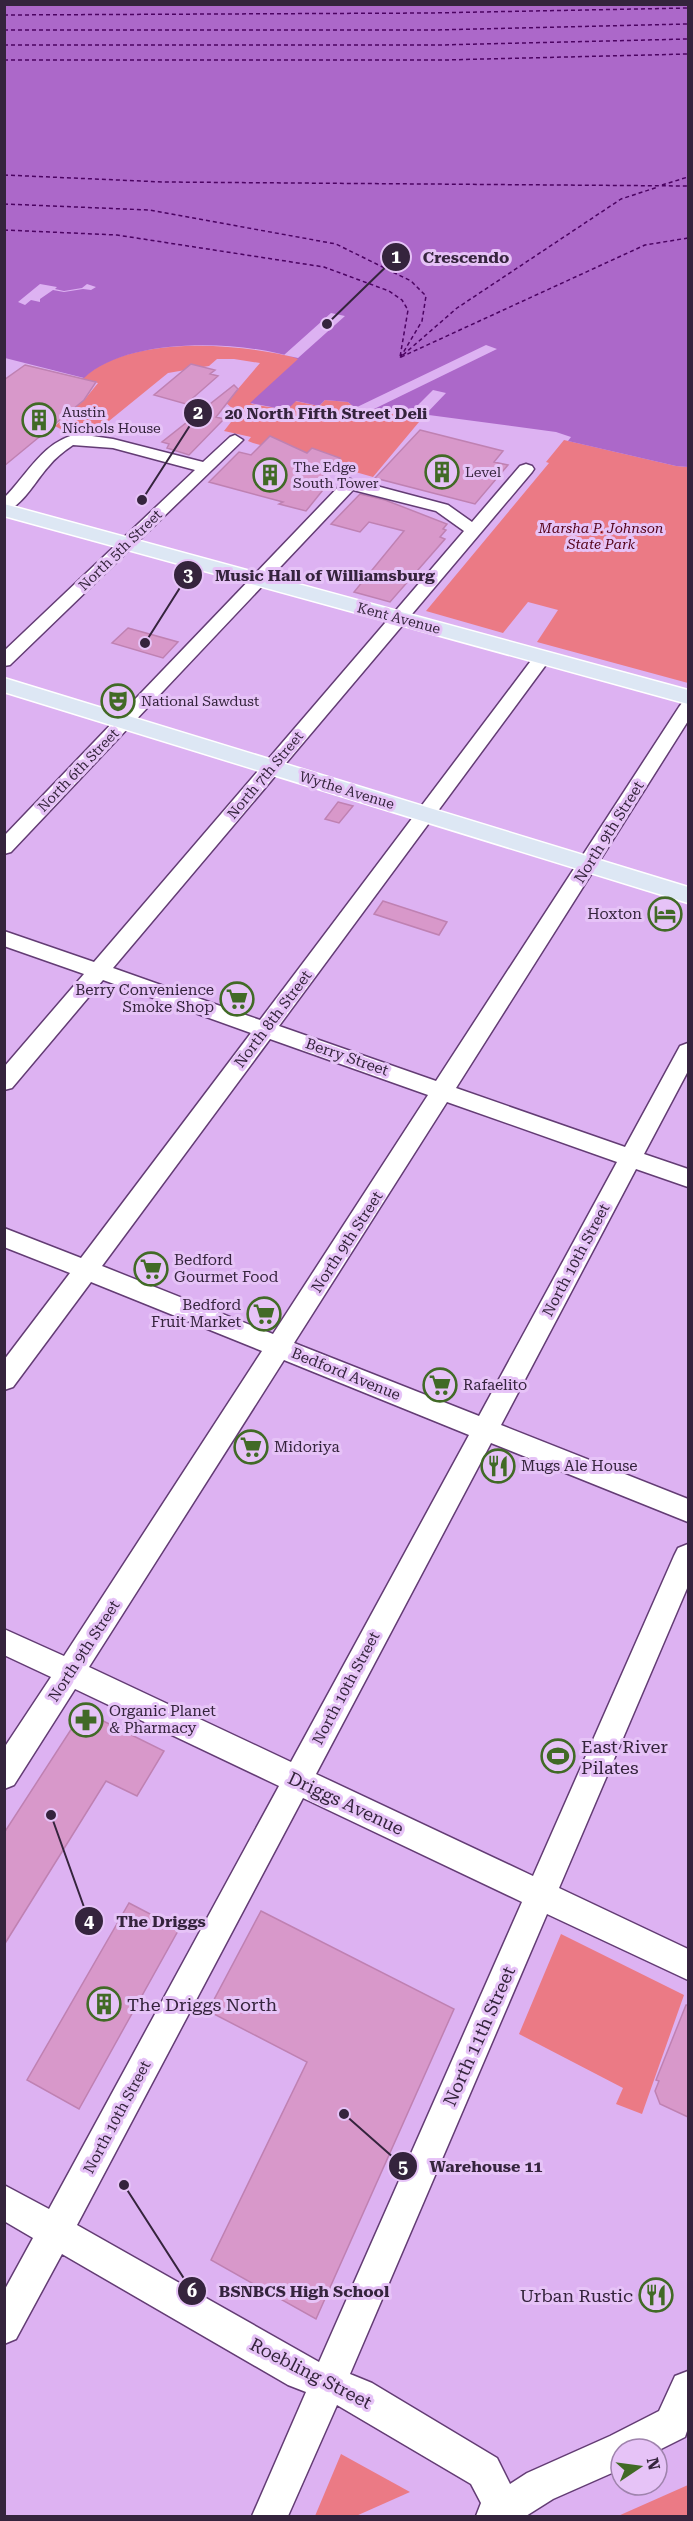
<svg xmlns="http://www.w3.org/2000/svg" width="693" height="2521" font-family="'Roboto Serif',serif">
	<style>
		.green { fill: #eb7a85 }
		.water { fill: #ac68c9 }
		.pier { fill: #ddb2f2 }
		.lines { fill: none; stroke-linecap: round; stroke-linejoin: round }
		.ferry { stroke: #4b0362; stroke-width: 1.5; stroke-dasharray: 4 3; stroke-linecap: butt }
		.building { fill: #d898ca; stroke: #bf81b2; stroke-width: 1.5 }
		.minor-casing { stroke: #633c74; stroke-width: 3 }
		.major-casing { stroke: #fff; stroke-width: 3 }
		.minor { fill: #fff; fill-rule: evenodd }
		.major { fill: #dde7f4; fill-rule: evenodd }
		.labels { text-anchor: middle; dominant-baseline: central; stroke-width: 6; stroke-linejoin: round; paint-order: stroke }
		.far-poi-label { font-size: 14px; fill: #35243d; stroke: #e6c3f7; text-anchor: start }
		.far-park-label { font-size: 14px; font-style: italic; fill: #540218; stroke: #e6c3f7 }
		.far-street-label { font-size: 14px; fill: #35243d; stroke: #e6c3f7 }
		.street-label { font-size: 15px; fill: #35243d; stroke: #e6c3f7 }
		.poi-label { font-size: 15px; fill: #35243d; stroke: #e6c3f7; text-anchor: start }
		.near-poi-label { font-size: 18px; fill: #35243d; stroke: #e6c3f7; text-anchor: start }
		.near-street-label { font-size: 18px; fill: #35243d; stroke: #e6c3f7 }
		.leader { fill: none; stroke: #35243d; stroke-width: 2 }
		.callout-dot { fill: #35243d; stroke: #e6c3f7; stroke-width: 2 }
		.mark-label { font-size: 18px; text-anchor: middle; font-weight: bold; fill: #fff }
		.callout-label { font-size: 16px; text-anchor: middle; font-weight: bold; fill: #35243d; stroke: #e6c3f7; stroke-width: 6; stroke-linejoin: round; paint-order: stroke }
	</style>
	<rect width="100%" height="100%" fill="#ddb2f2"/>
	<path class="green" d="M 345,316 L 251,404 L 287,410 L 295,401 L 319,406 L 325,400 L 348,402 L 355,408 L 391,410 L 424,416 L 373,477 L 253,443 L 248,441 L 251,437 L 224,431 L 238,413 L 226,403 L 260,363 L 234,359 L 217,359 L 209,366 L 168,373 L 93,434 L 64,431 L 55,426 L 85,399 L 98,383 L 82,379 C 127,336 228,343 284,355 Z
		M 564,440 L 676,466 L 688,467 L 688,683 L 537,642 L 558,610 L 528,602 L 503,633 L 426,611 L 549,463 L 546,462 Z
		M 561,1934 L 684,1995 L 642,2114 L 616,2104 L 623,2088 L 519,2034 Z
		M 341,2454 L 410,2492 L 356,2516 L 315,2516 Z
		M 688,2485 L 688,2516 L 618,2516 Z"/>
	<path class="water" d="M 5,5 L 688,5 L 688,467 L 676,466 L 568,441 L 571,437 L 556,432 L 391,410 L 355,408 L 348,402 L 325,400 L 319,406 L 296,401 L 287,410 L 250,403 L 298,359 C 244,340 128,336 84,378 L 5,358 Z"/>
	<path class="pier" d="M 40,284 L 57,287 L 55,289 L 64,291 L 82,288 L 87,284 L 96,287 L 91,290 L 83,289 L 64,292 L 53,290 L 40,299 L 40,302 L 31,300 L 25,305 L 18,302 Z
		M 331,313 L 345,316 L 298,358 L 284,355 Z
		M 486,345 L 497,349 L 372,410 L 355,408 Z
		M 433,390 L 446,393 L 424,416 L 410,413 Z"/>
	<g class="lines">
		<path class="ferry" d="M 4,15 L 430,13 L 688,8
			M 4,30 L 435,30 L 688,24
			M 4,45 L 440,45 L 688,39
			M 4,60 L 444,60 L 688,54
			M 4,175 L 163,182 L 688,186
			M 662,185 L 688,177
			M 4,204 L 149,210 L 336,244 L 411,281 L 426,296 L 422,321 L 400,358
			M 4,230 L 117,235 L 324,267 L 389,291 L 402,300 L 408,310 L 400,357
			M 403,355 L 457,308 L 621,199 L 658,187
			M 401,357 L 645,245 L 688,238"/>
	</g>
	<path class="building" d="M 191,364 L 215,370 L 210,374 L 218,376 L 186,404 L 154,395 Z
		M 25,365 L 96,382 L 84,400 L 4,466 L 4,380 Z
		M 234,385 L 238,389 L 216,417 L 224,419 L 189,455 L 167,448 L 169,444 L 162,442 Z
		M 420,430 L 503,451 L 494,462 L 508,465 L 475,504 L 375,478 Z
		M 270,436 L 307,453 L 312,448 L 340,458 L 321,478 L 331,480 L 306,511 L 279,504 L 283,502 L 209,482 L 239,452 L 251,455 Z
		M 360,494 L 385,500 L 447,524 L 443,529 L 446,530 L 440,537 L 445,539 L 390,602 L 354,592 L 404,531 L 369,522 L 360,532 L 331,524 Z
		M 128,628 L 178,642 L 163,658 L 112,643 Z
		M 338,802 L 353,806 L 339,823 L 325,819 Z
		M 383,901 L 429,916 L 447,922 L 439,935 L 374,914 Z
		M 83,1711 L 164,1751 L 137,1796 L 106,1781 L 4,1945 L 4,1833 Z
		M 129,1903 L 179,1929 L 79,2109 L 27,2080 Z
		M 261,1911 L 454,2009 L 316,2319 L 211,2260 L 307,2062 L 208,2011 Z
		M 686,2005 L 688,2005 L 688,2117 L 660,2104 L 655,2091 L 659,2081 L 656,2080 Z"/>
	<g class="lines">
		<g class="minor-casing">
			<path id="minor" d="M 78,434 L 113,439 L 203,462 L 230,437 L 235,435 L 243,440 L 10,665 L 4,666 L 4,651 L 195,470 L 113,448 L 73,445 C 64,451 55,458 48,467 C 36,480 22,507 4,512 L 4,498 C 28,474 43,441 78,434 Z
				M 526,464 L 532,466 L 534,469 L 532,472 L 113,968 L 260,1020 L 536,654 L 548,654 L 551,658 L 548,662 L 279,1026 L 436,1081 L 679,707 L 682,703 L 688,702 L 688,721 L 456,1088 L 625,1147 L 680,1046 L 688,1043 L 688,1071 L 644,1154 L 688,1169 L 688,1187 L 636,1169 L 501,1425 L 688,1499 L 688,1522 L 491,1443 L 316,1774 L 533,1876 L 674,1556 L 678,1548 L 688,1544 L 688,1586 L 559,1888 L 688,1949 L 688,1980 L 547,1914 L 350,2374 L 372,2383 L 497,2458 L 510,2484 L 527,2473 L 610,2436 L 659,2411 L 675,2376 L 688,2371 L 688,2428 L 685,2437 L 657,2451 L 657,2449 L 621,2449 L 621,2469 L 553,2499 L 526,2516 L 476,2516 L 481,2503 L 471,2484 L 337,2405 L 288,2516 L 252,2516 L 306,2392 L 288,2385 L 62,2254 L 16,2339 L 4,2344 L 4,2291 L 33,2238 L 4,2221 L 4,2185 L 49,2209 L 279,1786 L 75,1689 L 14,1785 L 4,1789 L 4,1748 L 51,1677 L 4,1655 L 4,1629 L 64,1656 L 262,1351 L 91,1282 L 13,1387 L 4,1390 L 4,1360 L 70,1273 L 4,1247 L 4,1228 L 81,1258 L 251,1033 L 103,980 L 12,1088 L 4,1090 L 4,1067 L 84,974 L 4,946 L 4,931 L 94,962 L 464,531 L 436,511 L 353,490 L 11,852 L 4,854 L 4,836 L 344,481 L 350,479 L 448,505 L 472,522 L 520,466 ZM 270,1039 L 428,1095 L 273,1334 L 102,1266 ZM 447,1102 L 617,1162 L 479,1416 L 294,1343 ZM 284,1360 L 469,1435 L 291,1762 L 89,1667 ZM 303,1798 L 522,1902 L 319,2362 L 77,2225 Z"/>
		</g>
		<g class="major-casing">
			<path id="major" d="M 4,504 L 688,690 L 688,704 L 4,516 Z
				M 4,678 L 688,887 L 688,903 L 4,692 Z"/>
		</g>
		<use href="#minor" class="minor"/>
		<use href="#major" class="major"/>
	</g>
	<defs>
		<g id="building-ring" transform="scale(1.725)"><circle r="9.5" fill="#e6c3f7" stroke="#416a26" stroke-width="1.5"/><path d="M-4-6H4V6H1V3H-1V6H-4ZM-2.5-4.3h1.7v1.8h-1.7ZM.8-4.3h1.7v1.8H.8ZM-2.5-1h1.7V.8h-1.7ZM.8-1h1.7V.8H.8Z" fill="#416a26"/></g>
		<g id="theatre-ring" transform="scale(1.725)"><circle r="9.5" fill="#e6c3f7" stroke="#416a26" stroke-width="1.5"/><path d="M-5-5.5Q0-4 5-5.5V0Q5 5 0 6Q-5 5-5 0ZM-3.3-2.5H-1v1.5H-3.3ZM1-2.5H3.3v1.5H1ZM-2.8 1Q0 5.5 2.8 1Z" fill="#416a26"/></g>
		<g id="hotel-ring" transform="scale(1.725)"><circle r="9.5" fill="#e6c3f7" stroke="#416a26" stroke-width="1.5"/><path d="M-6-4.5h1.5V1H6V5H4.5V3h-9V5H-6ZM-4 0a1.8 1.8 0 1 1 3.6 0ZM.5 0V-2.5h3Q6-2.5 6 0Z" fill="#416a26"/></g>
		<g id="supermarket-ring" transform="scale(1.725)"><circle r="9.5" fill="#e6c3f7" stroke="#416a26" stroke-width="1.5"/><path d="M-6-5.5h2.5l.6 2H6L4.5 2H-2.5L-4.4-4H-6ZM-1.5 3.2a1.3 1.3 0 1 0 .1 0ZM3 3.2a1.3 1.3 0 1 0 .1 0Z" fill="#416a26"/></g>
		<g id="restaurant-ring" transform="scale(1.725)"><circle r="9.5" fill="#e6c3f7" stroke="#416a26" stroke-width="1.5"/><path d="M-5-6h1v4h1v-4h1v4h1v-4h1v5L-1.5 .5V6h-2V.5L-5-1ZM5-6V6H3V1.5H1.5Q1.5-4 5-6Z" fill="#416a26"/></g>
		<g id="pharmacy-ring" transform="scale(1.725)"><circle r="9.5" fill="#e6c3f7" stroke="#416a26" stroke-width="1.5"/><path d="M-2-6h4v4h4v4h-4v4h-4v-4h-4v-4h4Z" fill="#416a26"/></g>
		<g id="stadium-ring" transform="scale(1.725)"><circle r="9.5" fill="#e6c3f7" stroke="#416a26" stroke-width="1.5"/><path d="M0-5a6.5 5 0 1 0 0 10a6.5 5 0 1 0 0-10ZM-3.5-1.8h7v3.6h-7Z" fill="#416a26"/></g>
	</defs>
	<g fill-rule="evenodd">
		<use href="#building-ring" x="39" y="420"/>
		<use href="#building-ring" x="442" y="472"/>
		<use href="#building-ring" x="270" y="475"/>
		<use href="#theatre-ring" x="118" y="701"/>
		<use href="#hotel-ring" x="665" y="914"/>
		<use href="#supermarket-ring" x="237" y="999"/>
		<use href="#supermarket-ring" x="151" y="1269"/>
		<use href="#supermarket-ring" x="264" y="1314"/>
		<use href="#supermarket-ring" x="440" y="1385"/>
		<use href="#supermarket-ring" x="251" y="1447"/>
		<use href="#restaurant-ring" x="498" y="1466"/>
		<use href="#pharmacy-ring" x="86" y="1720"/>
		<use href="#stadium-ring" x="558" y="1756"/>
		<use href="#building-ring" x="104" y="2004"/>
		<use href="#restaurant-ring" x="656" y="2295"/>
	</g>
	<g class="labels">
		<g class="far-poi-label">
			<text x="62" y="412">Austin<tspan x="62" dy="16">Nichols House</tspan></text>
			<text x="293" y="467">The Edge<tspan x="293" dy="16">South Tower</tspan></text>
			<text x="465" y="472">Level</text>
			<text x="141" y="701">National Sawdust</text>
		</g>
		<g class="far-park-label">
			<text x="601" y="528">Marsha P. Johnson<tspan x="601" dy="16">State Park</tspan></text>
		</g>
		<g class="far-street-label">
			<text transform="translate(120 550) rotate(-44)">North 5th Street</text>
			<text transform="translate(399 618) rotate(15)">Kent Avenue</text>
			<text transform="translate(78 770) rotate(-46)">North 6th Street</text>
			<text transform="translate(265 775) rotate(-50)">North 7th Street</text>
			<text transform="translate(347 790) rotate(17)">Wythe Avenue</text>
		</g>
		<g class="street-label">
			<text transform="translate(609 832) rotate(-58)">North 9th Street</text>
			<text transform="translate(273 1019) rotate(-53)">North 8th Street</text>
			<text transform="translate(347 1057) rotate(19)">Berry Street</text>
			<text transform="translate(347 1242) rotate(-57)">North 9th Street</text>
			<text transform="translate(576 1260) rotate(-62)">North 10th Street</text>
			<text transform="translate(346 1374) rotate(22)">Bedford Avenue</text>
			<text transform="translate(84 1651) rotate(-57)">North 9th Street</text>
			<text transform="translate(346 1688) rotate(-62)">North 10th Street</text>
			<text transform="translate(117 2117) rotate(-62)">North 10th Street</text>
		</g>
		<g class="poi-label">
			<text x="642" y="914" text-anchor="end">Hoxton</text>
			<text x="214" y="990" text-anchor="end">Berry Convenience<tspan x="214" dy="17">Smoke Shop</tspan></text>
			<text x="174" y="1260">Bedford<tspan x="174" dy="17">Gourmet Food</tspan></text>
			<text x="241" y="1305" text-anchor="end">Bedford<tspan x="241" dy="17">Fruit Market</tspan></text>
			<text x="463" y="1385">Rafaelito</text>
			<text x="274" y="1447">Midoriya</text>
			<text x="521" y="1466">Mugs Ale House</text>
			<text x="109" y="1711">Organic Planet<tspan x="109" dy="17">&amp; Pharmacy</tspan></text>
		</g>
		<g class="near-poi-label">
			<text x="581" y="1746">East River<tspan x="581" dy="21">Pilates</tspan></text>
			<text x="127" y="2004">The Driggs North</text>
			<text x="633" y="2295" text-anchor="end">Urban Rustic</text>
		</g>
		<g class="near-street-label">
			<text transform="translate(346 1803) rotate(25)">Driggs Avenue</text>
			<text transform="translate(479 2036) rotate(-66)">North 11th Street</text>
			<text transform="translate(311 2373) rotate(27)">Roebling Street</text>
		</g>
	</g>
	<path class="leader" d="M327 324L396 257M142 500L198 413M145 643L188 575M51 1815L89 1921M344 2114L403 2166M124 2185L192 2291"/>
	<g class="callout-dot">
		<circle cx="327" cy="324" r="6"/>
		<circle cx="142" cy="500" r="6"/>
		<circle cx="145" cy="643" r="6"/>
		<circle cx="51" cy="1815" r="6"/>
		<circle cx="344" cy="2114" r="6"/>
		<circle cx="124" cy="2185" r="6"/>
		<circle cx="396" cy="257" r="15"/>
		<circle cx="198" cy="413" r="15"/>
		<circle cx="188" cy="575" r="15"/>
		<circle cx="89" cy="1921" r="15"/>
		<circle cx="403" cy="2166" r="15"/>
		<circle cx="192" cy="2291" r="15"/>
	</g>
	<g class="mark-label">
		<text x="396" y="263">1</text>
		<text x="198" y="419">2</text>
		<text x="188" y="581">3</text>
		<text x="89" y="1928">4</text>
		<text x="403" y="2173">5</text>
		<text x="192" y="2297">6</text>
	</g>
	<g class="callout-label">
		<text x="466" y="263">Crescendo</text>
		<text x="326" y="419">20 North Fifth Street Deli</text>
		<text x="325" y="581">Music Hall of Williamsburg</text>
		<text x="161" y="1927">The Driggs</text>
		<text x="486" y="2172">Warehouse 11</text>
		<text x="304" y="2297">BSNBCS High School</text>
	</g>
	<rect width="693" height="2521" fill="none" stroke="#35243d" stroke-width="12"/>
	<g transform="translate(639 2467) rotate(77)"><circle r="28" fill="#e6c3f7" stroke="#9f83ad" stroke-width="1.5"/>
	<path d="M0-4.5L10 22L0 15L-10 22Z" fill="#416a26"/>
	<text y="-9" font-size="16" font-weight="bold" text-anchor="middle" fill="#35243d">N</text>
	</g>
</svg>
